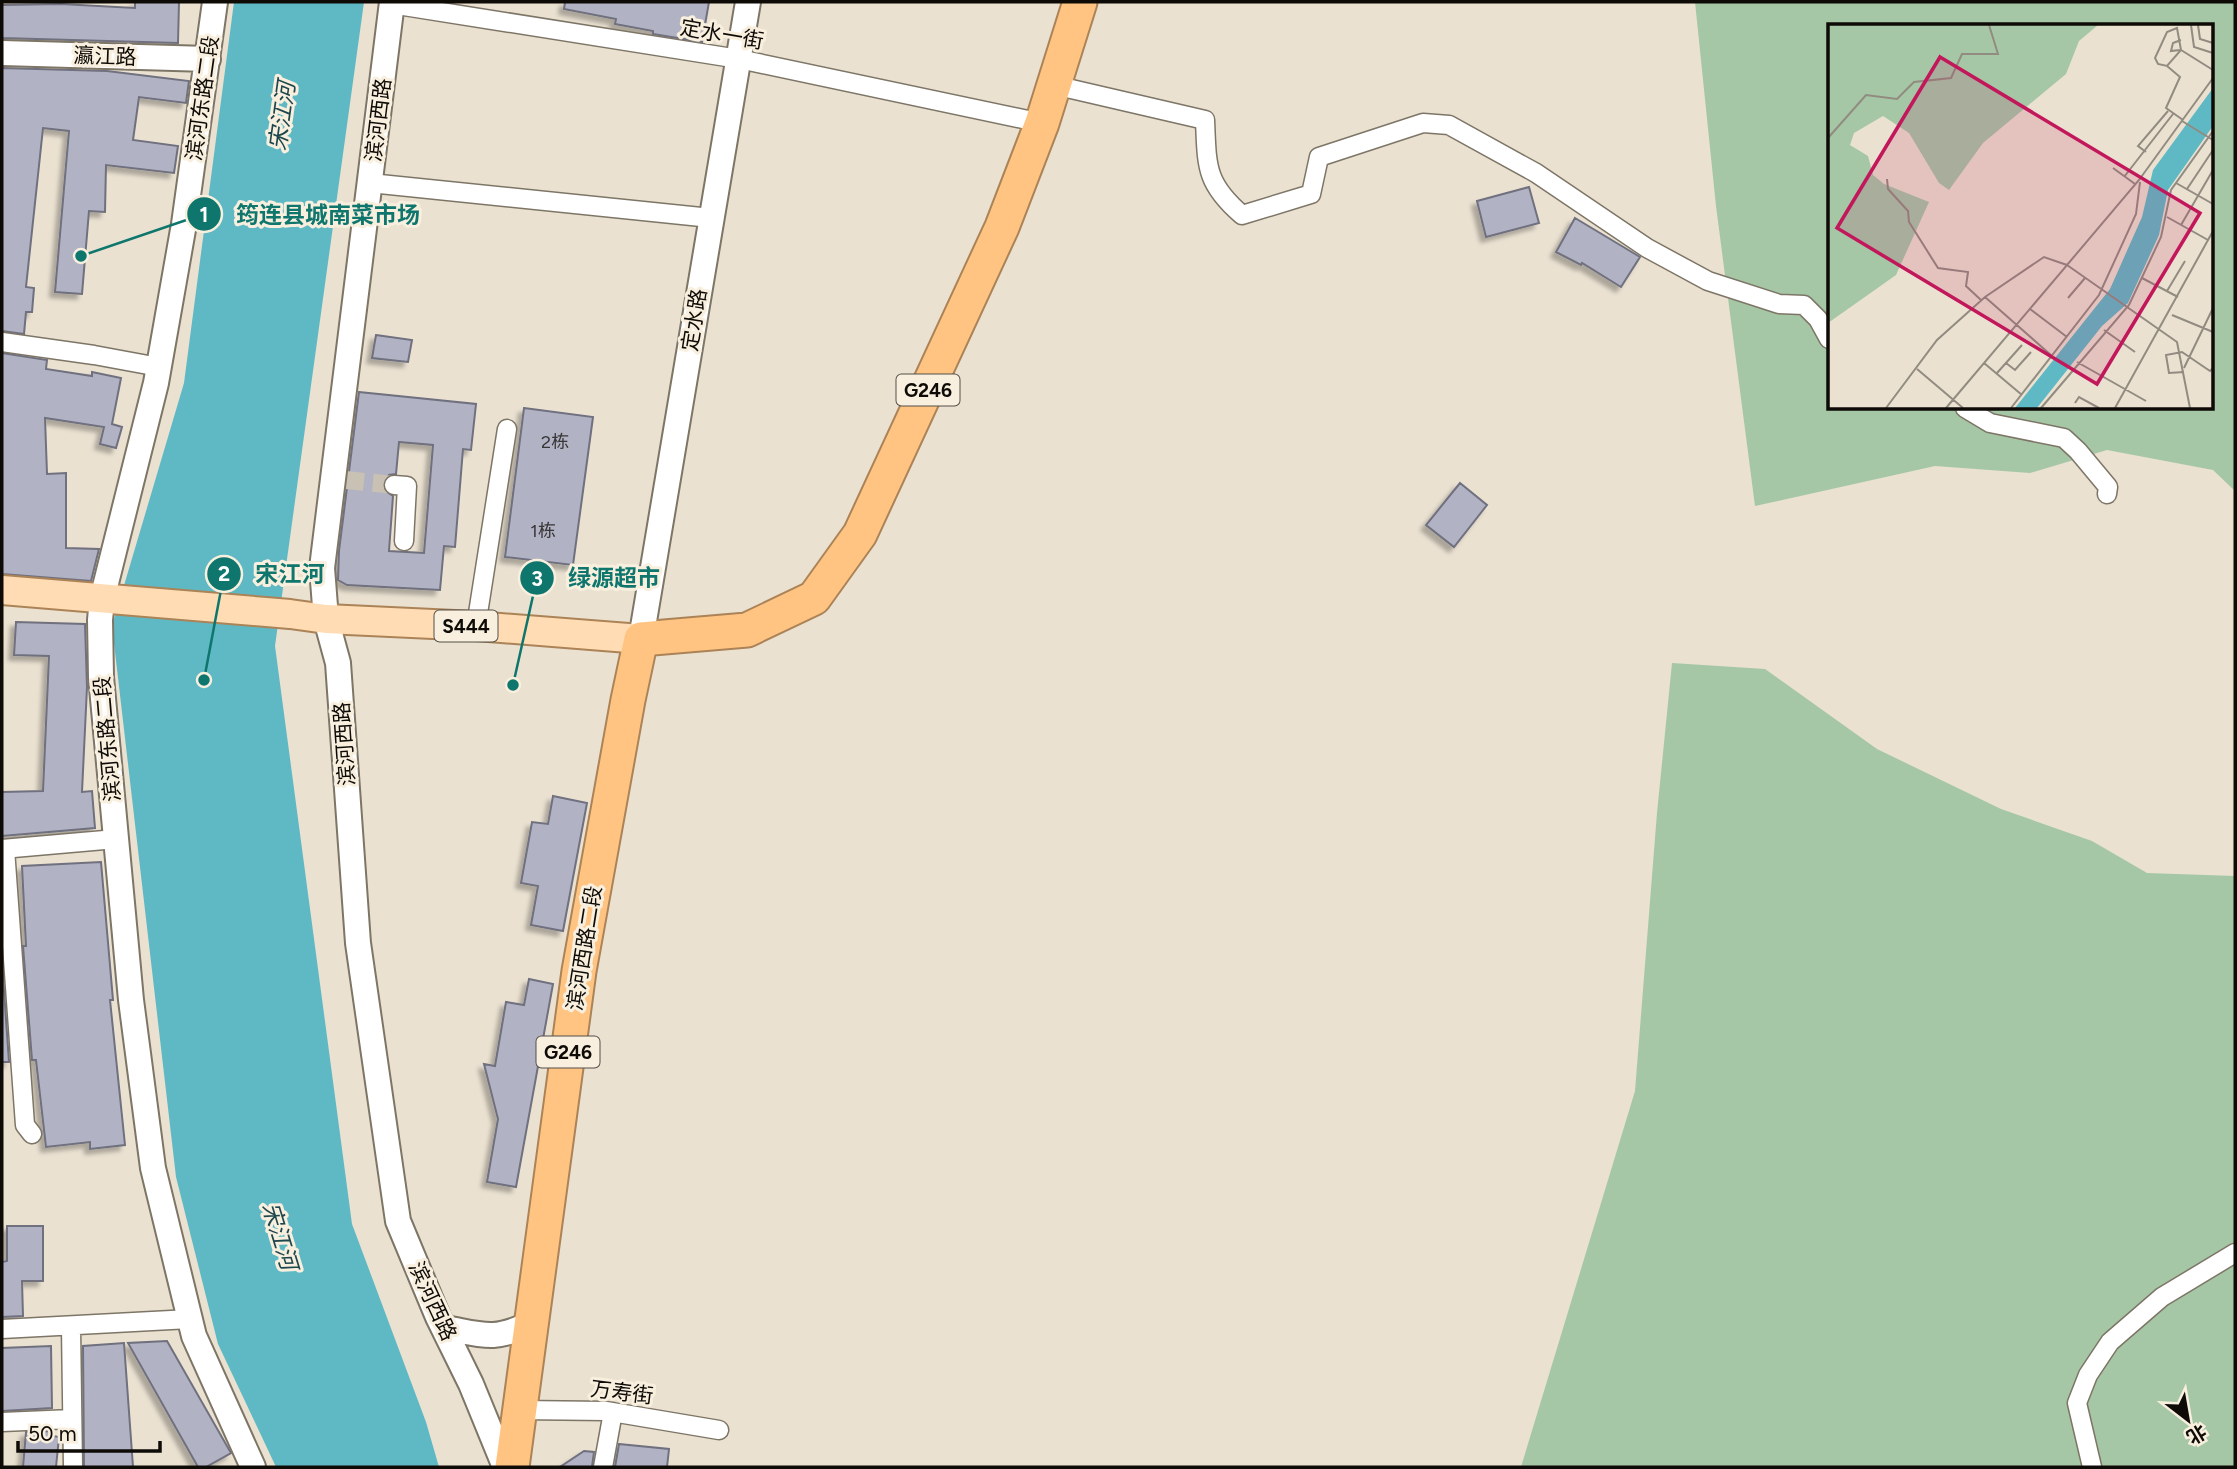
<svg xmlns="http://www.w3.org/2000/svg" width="2237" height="1469" font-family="Figtree,'Noto Sans SC',sans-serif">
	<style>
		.green { fill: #a5c7a6; fill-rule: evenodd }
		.water { fill: #5eb9c5 }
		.building { fill: #b1b2c3; stroke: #6f707f; stroke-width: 2; fill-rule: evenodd; filter: url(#shadow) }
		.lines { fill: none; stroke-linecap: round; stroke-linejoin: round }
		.street-tunnel { stroke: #c9c1b3; stroke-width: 18; stroke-dasharray: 18 9; stroke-linecap: butt }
		.street-casing { stroke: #7d7566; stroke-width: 21 }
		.secondary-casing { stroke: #7d7566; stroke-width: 28 }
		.primary-casing { stroke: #ab8357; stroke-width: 32 }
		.highway-casing { stroke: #ab8357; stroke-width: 37 }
		.street { stroke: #fff; stroke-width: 18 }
		.secondary { stroke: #fff; stroke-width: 24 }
		.primary { stroke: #ffdcb4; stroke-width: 28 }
		.highway { stroke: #ffc482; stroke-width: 33 }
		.labels { text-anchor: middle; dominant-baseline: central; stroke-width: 6; stroke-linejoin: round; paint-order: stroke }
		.number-label { font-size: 18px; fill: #373536 }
		.shield { fill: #f8efde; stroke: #544f48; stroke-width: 2 }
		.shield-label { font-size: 19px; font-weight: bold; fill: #0e0b07 }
		.street-label { font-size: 21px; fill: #0e0b07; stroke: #f8efde }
		.water-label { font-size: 23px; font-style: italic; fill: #1e474d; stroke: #f8efde }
		.inset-road { fill: none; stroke: #928b80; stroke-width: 2 }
		.view { fill: #c2185b; fill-opacity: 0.15; stroke: #c2185b; stroke-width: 3.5 }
		.inset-edge { fill: none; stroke: #0e0b07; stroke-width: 3.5 }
		.leader { fill: none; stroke: #0f766e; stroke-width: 2.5 }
		.callout-dot { fill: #0f766e; stroke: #f8efde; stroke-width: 2.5 }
		.mark-label { font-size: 21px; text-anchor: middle; font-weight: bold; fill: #fff }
		.callout-label { font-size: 23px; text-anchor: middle; font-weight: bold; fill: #0f766e; stroke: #f8efde; stroke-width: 6; stroke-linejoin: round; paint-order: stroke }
	</style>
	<defs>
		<filter id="shadow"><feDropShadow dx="-5" dy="5" stdDeviation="2" flood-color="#0004"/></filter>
	</defs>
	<rect width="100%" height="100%" fill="#eae1d1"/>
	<path class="green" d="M 1695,2 L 2235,2 L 2235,491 L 2213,470 L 2107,450 L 2030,473 L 1935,466 L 1755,506 L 1716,206 ZM 1829,26 L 2211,26 L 2211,408 L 1829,408 Z
		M 1672,663 L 1765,669 L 1877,749 L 2001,809 L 2092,841 L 2147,873 L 2235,876 L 2235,1467 L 1521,1467 L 1635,1091 L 1657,813 Z"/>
	<path class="water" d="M 234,2 L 364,2 L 275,646 L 352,1224 L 426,1422 L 439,1467 L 276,1467 L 218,1344 L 176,1177 L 112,626 L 184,383 Z"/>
	<path class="building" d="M 135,2 L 179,2 L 178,43 L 2,38 L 2,5 L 61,4 L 135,8 Z
		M 565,2 L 709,2 L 702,42 L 653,34 L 653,31 L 615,24 L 616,19 L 564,9 Z
		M 2,68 L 107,71 L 189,81 L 186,103 L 139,97 L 133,140 L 178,146 L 174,173 L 106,165 L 105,212 L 89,211 L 82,294 L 55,292 L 69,131 L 43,128 L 26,287 L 34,288 L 32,312 L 26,312 L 24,334 L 2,331 Z
		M 1529,187 L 1539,223 L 1486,237 L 1477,201 Z
		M 1575,218 L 1640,257 L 1621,287 L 1582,263 L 1581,265 L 1556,252 Z
		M 376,335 L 412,340 L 408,362 L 372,358 Z
		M 2,353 L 47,360 L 46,369 L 92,376 L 92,372 L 121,378 L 112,424 L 122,427 L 116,448 L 100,444 L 104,427 L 45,418 L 47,474 L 66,473 L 66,548 L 99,549 L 91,581 L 2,574 Z
		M 359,392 L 476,404 L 471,450 L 463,449 L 455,547 L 444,546 L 440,590 L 347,585 L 338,580 L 339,551 ZM 399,442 L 433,445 L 424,553 L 389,551 L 393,496 L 384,490 L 383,483 L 389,475 L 396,474 Z
		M 524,408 L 593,417 L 573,565 L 505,557 Z
		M 1460,483 L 1487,505 L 1454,547 L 1426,525 Z
		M 16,622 L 85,624 L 87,687 L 82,792 L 92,791 L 95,828 L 2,836 L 2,792 L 43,791 L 49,656 L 14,655 Z
		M 553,796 L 587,803 L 563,931 L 531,925 L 538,886 L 521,883 L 532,822 L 548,824 Z
		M 101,862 L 113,1000 L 110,1000 L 125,1145 L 90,1149 L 90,1142 L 46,1147 L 36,1060 L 32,1060 L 23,946 L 26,946 L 22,866 Z
		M 2,962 L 9,1062 L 2,1062 Z
		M 529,979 L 553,984 L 516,1187 L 487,1182 L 498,1119 L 484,1064 L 495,1066 L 506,1002 L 524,1005 Z
		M 7,1226 L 43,1226 L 43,1281 L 22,1281 L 23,1316 L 2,1317 L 2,1262 L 7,1261 Z
		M 167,1341 L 231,1453 L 206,1467 L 198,1467 L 128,1343 Z
		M 124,1343 L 133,1467 L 84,1467 L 83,1346 Z
		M 51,1346 L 52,1408 L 2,1411 L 2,1348 Z
		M 53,1431 L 53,1436 L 59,1437 L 56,1467 L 23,1467 L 26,1432 Z
		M 619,1444 L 669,1449 L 667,1467 L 615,1467 Z
		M 584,1451 L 594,1452 L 592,1467 L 560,1467 Z"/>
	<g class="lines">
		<path class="street-tunnel" d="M 346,480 L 394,485"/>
		<g class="street-casing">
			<path id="street" d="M 391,4 L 739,59 L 1042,123
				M 1054,85 L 1205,120 C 1207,166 1205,183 1242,215 L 1311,194 L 1319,157 L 1423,123 L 1449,125 L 1536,173 L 1647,248 L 1708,281 L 1779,304 L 1804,305 L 1818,319 L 1829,339
				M 370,183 L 711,218
				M 2,342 L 94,355 L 159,367
				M 1965,408 L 1990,423 L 2064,438 L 2078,451 L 2108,487 L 2107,494
				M 394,485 L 407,486 L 404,541
				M 476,626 L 507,429
				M 2,849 L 116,839
				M 5,849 L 25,1125 L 32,1134
				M 71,1327 L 73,1467
				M 2,1329 L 190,1319
				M 519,1410 L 606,1411 L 719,1430
				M 2,1422 L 72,1419
				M 603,1467 L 613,1412
				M 2092,1467 L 2077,1403 L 2088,1375 L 2110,1342 L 2162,1297 L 2235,1253"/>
		</g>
		<g class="secondary-casing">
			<path id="secondary" d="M 215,2 L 184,224 L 156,383 L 102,599 L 100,620 L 101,677 L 131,1000 L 153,1168 L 194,1336 L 253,1467
				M 392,2 L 322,568 L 326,619 L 338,663 L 358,943 L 398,1221 L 438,1317 L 471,1384 L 505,1467
				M 2,53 L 208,59
				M 641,639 L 748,2
				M 445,1328 C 484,1335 493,1341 530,1324"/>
		</g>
		<g class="primary-casing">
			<path id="primary" d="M 2,590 L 290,614 L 326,619 L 476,626 L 641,639"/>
		</g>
		<g class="highway-casing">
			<path id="highway" d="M 512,1467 L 579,971 L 628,700 L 641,639 L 747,630 L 814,598 L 860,534 L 1002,227 L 1042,123 L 1080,2"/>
		</g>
		<use href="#street" class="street"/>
		<use href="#secondary" class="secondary"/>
		<use href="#primary" class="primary"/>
		<use href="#highway" class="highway"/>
	</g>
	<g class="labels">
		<g class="number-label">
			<text x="555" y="442">2栋</text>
			<text x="543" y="531">1栋</text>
		</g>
		<g class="shield">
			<rect x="896.5" y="374.5" width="63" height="31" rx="5"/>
			<rect x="434.5" y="610.5" width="63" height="31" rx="5"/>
			<rect x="536.5" y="1036.5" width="63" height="31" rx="5"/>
		</g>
		<g class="shield-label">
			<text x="928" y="390">G246</text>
			<text x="466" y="626">S444</text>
			<text x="568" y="1052">G246</text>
		</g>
		<g class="street-label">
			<text transform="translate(722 34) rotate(10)">定水一街</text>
			<text transform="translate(105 56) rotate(2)">瀛江路</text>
			<text transform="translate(202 98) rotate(-82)">滨河东路二段</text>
			<text transform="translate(378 120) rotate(-83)">滨河西路</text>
			<text transform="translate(694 320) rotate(-81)">定水路</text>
			<text transform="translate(107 739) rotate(-95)">滨河东路二段</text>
			<text transform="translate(344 744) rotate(-94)">滨河西路</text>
			<text transform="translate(584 948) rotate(-81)">滨河西路二段</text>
			<text transform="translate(433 1301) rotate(65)">滨河西路</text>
			<text transform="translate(622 1392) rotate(7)">万寿街</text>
		</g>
		<g class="water-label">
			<text transform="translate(282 116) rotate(-82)">宋江河</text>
			<text transform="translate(280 1236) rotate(73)">宋江河</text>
		</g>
	</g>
	<g transform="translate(1828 24)">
		<rect width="385" height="385" fill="#eae1d1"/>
		<path d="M 0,1 L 270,1 L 251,17 L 238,50 L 155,119 L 121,166 L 111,159 L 81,109 L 55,92 L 26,109 L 22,121 L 40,132 L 45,151 L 56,160 L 101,178 L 68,251 L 0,299 Z" fill="#a5c7a6"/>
		<path d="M 385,64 L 385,102 L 340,166 L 331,211 L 300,279 L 274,302 L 209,384 L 187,384 L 282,265 L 314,193 L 325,146 Z" fill="#5eb9c5"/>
		<path class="inset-road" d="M 363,1 L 366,23 L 385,29M 370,1 L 372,15 L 385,19M 349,4 L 353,26 L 339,42 L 330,40 L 327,34 L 339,8 ZM 352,26 L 343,27 L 345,19 L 353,16M 353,26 L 385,46M 339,42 L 352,53 L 338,84 L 355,96M 354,97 L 385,116M 0,114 L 38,71 L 69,75 L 86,58 L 123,54 L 134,30 L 170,30 L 161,1M 318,128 L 310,122 L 340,87M 285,144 L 307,160M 296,153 L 345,90M 59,155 L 60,165 L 80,187 L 81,198 L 110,244 L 140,248 L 138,262 L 153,276M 348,159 L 385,180M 359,165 L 385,126M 339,193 L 380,216M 353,201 L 385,146M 314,254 L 350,273M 339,267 L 357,237M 157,273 L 224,332M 240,274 L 257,254M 202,285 L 239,313M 344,291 L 385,308M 276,306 L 307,328M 249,338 L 318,377M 156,339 L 194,371M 178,339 L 187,346 L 203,328M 356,344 L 385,284M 89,345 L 135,384M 356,348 L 341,349 L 338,331 L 354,328 L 382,347 L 385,344M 169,349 L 194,321M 247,379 L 251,373 L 271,384M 58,384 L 109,316 L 157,273 L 216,233 L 239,241 L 311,156 L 385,54M 118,384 L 239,241 L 349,318 L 362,384M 183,384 L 271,271 L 308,190 L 312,158M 213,384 L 301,281 L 333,213 L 343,166 L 385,107M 287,384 L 385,207"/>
		<path class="view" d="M 112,33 L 372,189 L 269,360 L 9,204 Z"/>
		<rect width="385" height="385" class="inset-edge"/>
	</g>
	<path class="leader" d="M81 256L204 214M204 680L224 574M513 685L537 578"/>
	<g class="callout-dot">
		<circle cx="81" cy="256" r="7"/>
		<circle cx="204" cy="680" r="7"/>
		<circle cx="513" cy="685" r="7"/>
		<circle cx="204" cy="214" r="18"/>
		<circle cx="224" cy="574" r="18"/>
		<circle cx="537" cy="578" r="18"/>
	</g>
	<g class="mark-label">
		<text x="204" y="222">1</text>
		<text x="224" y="581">2</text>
		<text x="537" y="586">3</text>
	</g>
	<g class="callout-label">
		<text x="328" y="223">筠连县城南菜市场</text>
		<text x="290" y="582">宋江河</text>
		<text x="614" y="586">绿源超市</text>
	</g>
	<rect width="2237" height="1469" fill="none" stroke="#0e0b07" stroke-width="7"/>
	<g transform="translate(2188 1420) rotate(149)" stroke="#f8efde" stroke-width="5" paint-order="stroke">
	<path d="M0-5L12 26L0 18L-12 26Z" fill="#0e0b07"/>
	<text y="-10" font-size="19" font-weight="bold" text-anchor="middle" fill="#0e0b07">北</text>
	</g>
	<path d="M18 1441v10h142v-10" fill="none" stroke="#0e0b07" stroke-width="3.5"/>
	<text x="28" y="1441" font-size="21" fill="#0e0b07" stroke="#f8efde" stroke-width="5" paint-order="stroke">50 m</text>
</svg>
